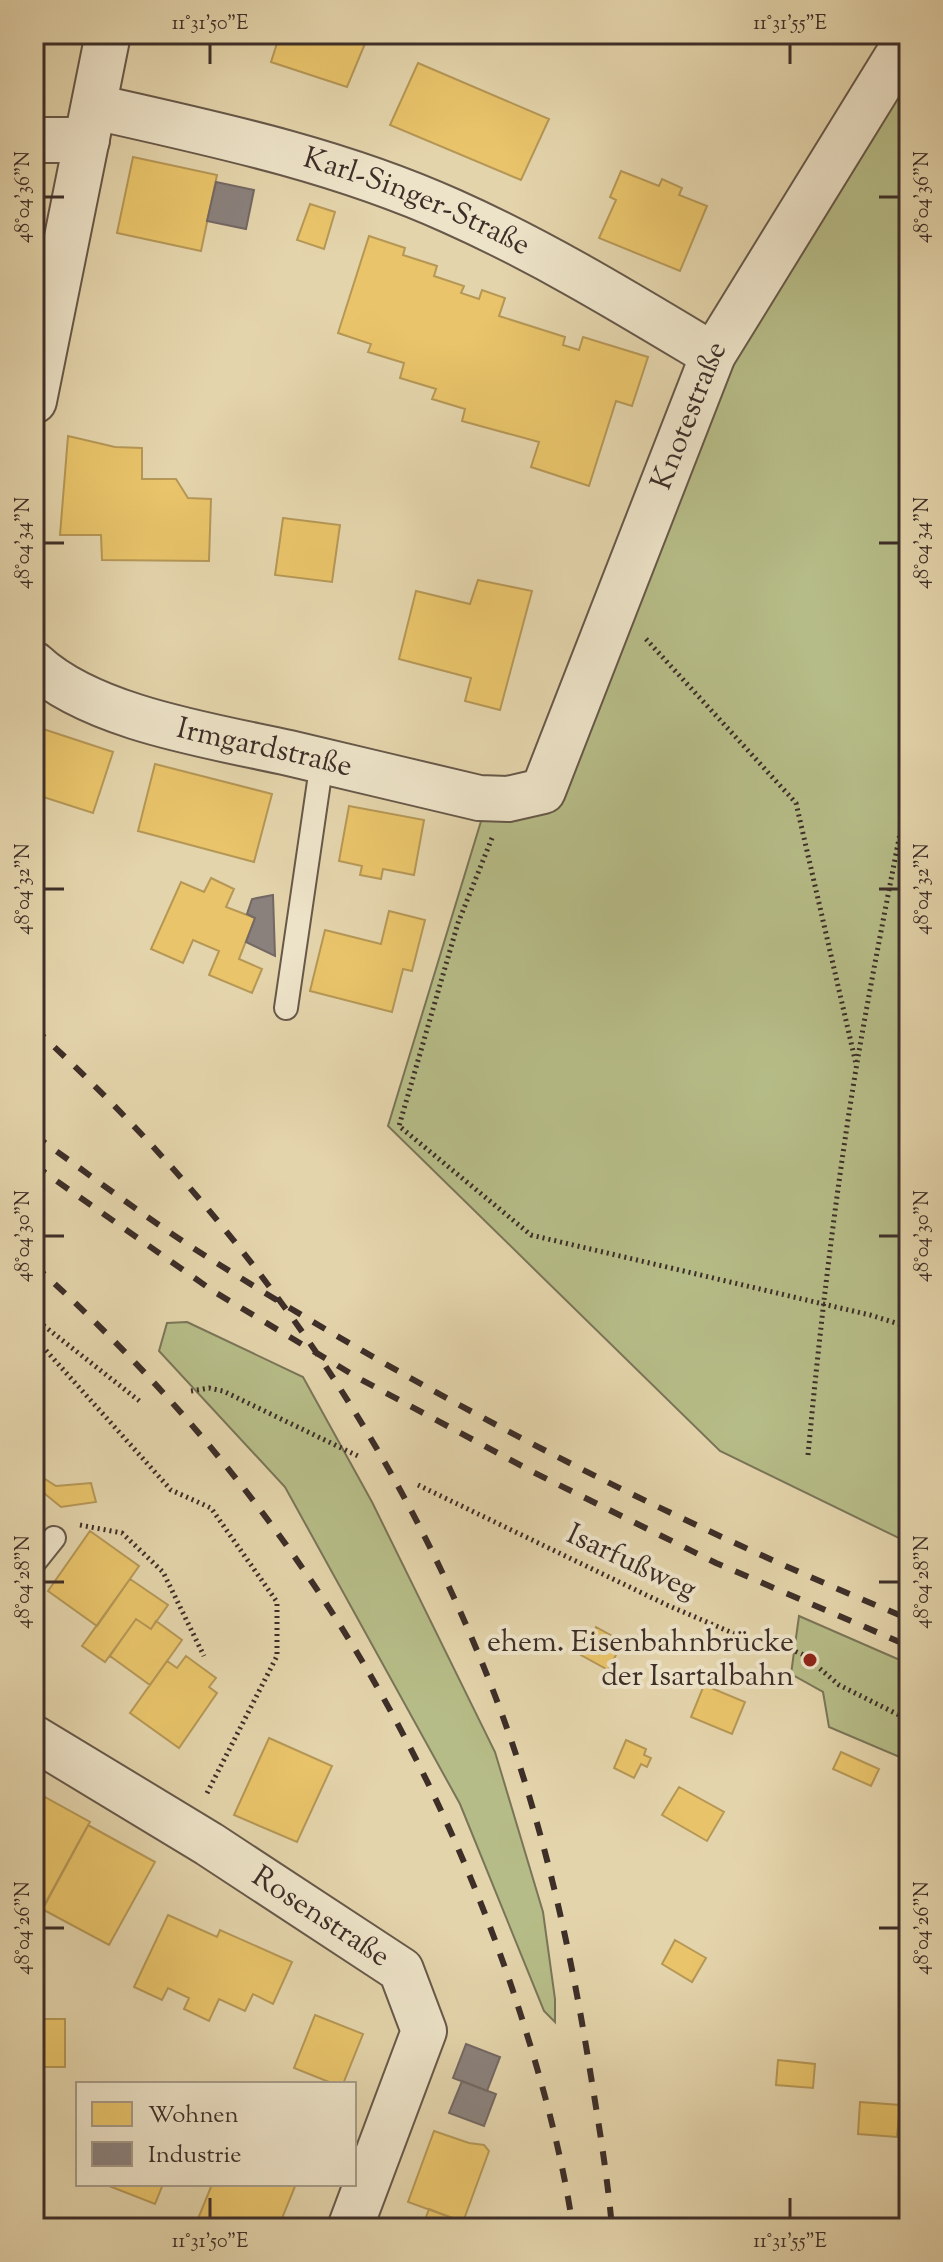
<svg xmlns="http://www.w3.org/2000/svg" width="943" height="2262" font-family="'Sorts Mill Goudy',serif">
	<style>
		.green { fill: #b6bc87; stroke: #7a7558; stroke-width: 2 }
		.homes { fill: #e9c46a; stroke: #b59756; stroke-width: 2 }
		.industry { fill: #8a817c; stroke: #736863; stroke-width: 2 }
		.lines { fill: none; stroke-linecap: round; stroke-linejoin: round }
		.service-casing { stroke: #675849; stroke-width: 26 }
		.minor-casing { stroke: #675849; stroke-width: 48 }
		.path { stroke: #3d2e28; stroke-width: 5; stroke-dasharray: 2 4; stroke-linecap: butt }
		.service { stroke: #ede3c8; stroke-width: 22 }
		.minor { stroke: #ede3c8; stroke-width: 44 }
		.rail { stroke: #3d2e28; stroke-width: 6; stroke-dasharray: 14 14; stroke-linecap: butt }
		.ticks { fill: none; stroke: #3d2e28; stroke-width: 3 }
		.poi-dot { fill: #8f2418; stroke: #ede3c8; stroke-width: 3 }
		.labels { text-anchor: middle; dominant-baseline: central; stroke-width: 8; stroke-linejoin: round; paint-order: stroke }
		.street-label { font-size: 30px; fill: #3d2e28; stroke: #ede3c8 }
		.poi-label { font-size: 30px; fill: #3d2e28; stroke: #ede3c8; text-anchor: end }
		.neatline { fill: none; stroke: #3d2e28; stroke-width: 3 }
		.ticks-label { font-size: 20px; text-anchor: middle; fill: #3d2e28 }
	</style>
	<rect width="100%" height="100%" fill="#e4d4ab"/>
	<filter id="stains"><feTurbulence type="fractalNoise" baseFrequency=".0025" numOctaves="4"/><feColorMatrix values="0 0 0 0 .2 0 0 0 0 .09 0 0 0 0 .02 0 0 0 .5 -.17"/></filter>
	<radialGradient id="worn" r=".72"><stop offset=".6" stop-color="#630" stop-opacity="0"/><stop offset="1" stop-color="#630" stop-opacity=".3"/></radialGradient>
	<path class="green" d="M 909,63 L 909,1543 L 720,1451 L 388,1126 L 482,818 L 545,812 L 728,353 Z
		M 187,1322 L 303,1377 L 372,1502 L 495,1752 L 543,1912 L 555,1999 L 555,2022 L 544,2011 L 460,1804 L 285,1487 L 159,1351 L 167,1323 Z
		M 799,1616 L 909,1664 L 909,1761 L 829,1727 L 823,1692 L 791,1674 Z"/>
	<path class="homes" d="M 280,34 L 369,34 L 347,87 L 271,62 Z
		M 418,63 L 549,119 L 521,180 L 390,125 Z
		M 133,157 L 217,175 L 201,251 L 117,233 Z
		M 621,171 L 659,186 L 662,179 L 682,188 L 679,195 L 707,206 L 680,271 L 599,238 L 616,200 L 610,197 Z
		M 310,204 L 335,212 L 324,249 L 297,240 Z
		M 369,236 L 405,248 L 403,255 L 437,266 L 434,276 L 464,286 L 461,293 L 479,299 L 482,290 L 505,298 L 499,316 L 565,337 L 563,345 L 579,350 L 583,337 L 648,357 L 632,406 L 616,401 L 589,486 L 531,467 L 539,442 L 462,421 L 465,409 L 432,399 L 436,389 L 400,378 L 404,363 L 368,352 L 371,344 L 338,333 Z
		M 68,436 L 115,447 L 142,448 L 142,479 L 176,479 L 188,498 L 211,499 L 209,561 L 102,560 L 101,535 L 60,535 Z
		M 283,518 L 340,525 L 332,582 L 275,575 Z
		M 478,580 L 532,591 L 500,710 L 465,701 L 471,678 L 399,659 L 416,591 L 470,604 Z
		M 34,726 L 113,752 L 93,813 L 34,794 Z
		M 155,764 L 272,794 L 254,862 L 138,831 Z
		M 349,806 L 424,820 L 414,875 L 383,869 L 381,879 L 360,875 L 362,866 L 339,861 Z
		M 211,878 L 234,889 L 226,907 L 255,918 L 239,959 L 262,969 L 252,993 L 209,975 L 219,951 L 193,940 L 183,963 L 151,949 L 181,882 L 204,892 Z
		M 389,911 L 425,920 L 412,971 L 403,969 L 392,1012 L 310,991 L 325,930 L 381,944 Z
		M 34,1472 L 56,1486 L 91,1483 L 96,1502 L 61,1507 L 34,1485 Z
		M 90,1531 L 139,1566 L 97,1626 L 48,1591 Z
		M 130,1579 L 168,1605 L 151,1629 L 136,1619 L 105,1662 L 82,1646 Z
		M 136,1619 L 151,1629 L 156,1621 L 182,1640 L 150,1685 L 110,1656 Z
		M 596,1627 L 623,1642 L 608,1670 L 581,1655 Z
		M 186,1656 L 216,1678 L 209,1687 L 217,1693 L 179,1748 L 130,1713 L 167,1661 L 177,1668 Z
		M 704,1685 L 745,1702 L 732,1734 L 691,1717 Z
		M 269,1738 L 332,1766 L 297,1842 L 234,1815 Z
		M 626,1740 L 646,1749 L 644,1755 L 651,1758 L 647,1767 L 641,1764 L 634,1778 L 614,1768 Z
		M 841,1752 L 879,1769 L 871,1786 L 833,1769 Z
		M 679,1787 L 724,1812 L 707,1841 L 662,1815 Z
		M 34,1791 L 90,1822 L 45,1905 L 34,1899 Z
		M 88,1825 L 155,1862 L 109,1945 L 42,1909 Z
		M 168,1915 L 217,1937 L 220,1930 L 292,1962 L 273,2004 L 253,1994 L 245,2011 L 219,1999 L 209,2021 L 184,2009 L 189,1998 L 168,1988 L 162,2000 L 134,1987 Z
		M 675,1940 L 706,1958 L 692,1982 L 662,1964 Z
		M 315,2015 L 363,2034 L 343,2084 L 334,2084 L 294,2068 Z
		M 34,2019 L 65,2019 L 65,2067 L 34,2067 Z
		M 778,2060 L 815,2064 L 813,2088 L 776,2085 Z
		M 860,2102 L 900,2105 L 897,2137 L 858,2134 Z
		M 434,2131 L 469,2143 L 484,2145 L 489,2151 L 463,2222 L 408,2202 Z
		M 104,2184 L 163,2184 L 155,2204 Z
		M 205,2184 L 296,2184 L 278,2228 L 200,2228 L 202,2224 L 197,2221 L 211,2187 Z
		M 429,2209 L 463,2222 L 465,2217 L 496,2228 L 422,2228 Z"/>
	<path class="industry" d="M 216,182 L 254,190 L 246,229 L 207,221 Z
		M 273,895 L 275,956 L 246,942 L 255,918 L 247,914 L 252,899 Z
		M 466,2044 L 500,2057 L 487,2091 L 453,2078 Z
		M 462,2081 L 496,2094 L 484,2126 L 449,2113 Z"/>
	<g class="lines">
		<g class="service-casing">
			<path id="service" d="M 286,1008 L 322,761
				M 34,1563 L 54,1538"/>
		</g>
		<g class="minor-casing">
			<g id="minor">
				<path id="s1" d="M 95,107 C 215,134 338,160 451,211 C 543,252 628,304 713,355"/>
				<path d="M 34,140 L 87,140"/>
				<path d="M 34,401 L 108,34"/>
				<path id="s2" d="M 34,664 C 92,718 212,736 289,753 C 352,768 416,783 479,798 L 508,799 L 543,791 L 713,355 L 909,37"/>
				<path id="s3" d="M 34,1738 L 209,1844 L 401,1970 L 424,2031 L 350,2228"/>
			</g>
		</g>
		<path class="path" d="M 646,639 L 796,803 L 856,1064
			M 492,838 L 458,923 L 399,1126 L 531,1235 L 870,1315 L 909,1327
			M 34,1318 L 142,1403
			M 34,1337 L 171,1490 L 211,1508 L 277,1602 L 277,1656 L 206,1795
			M 191,1391 L 209,1388 L 223,1391 L 360,1457
			M 808,1455 C 820,1326 835,1197 856,1069 C 872,974 891,881 909,787
			M 418,1485 L 667,1605 L 749,1640 L 775,1643 L 804,1655 L 839,1685 L 909,1720
			M 80,1525 L 122,1533 L 163,1572 L 204,1656"/>
		<use href="#service" class="service"/>
		<use href="#minor" class="minor"/>
		<path class="rail" d="M 34,1028 C 238,1215 394,1433 494,1693 C 539,1810 568,1935 588,2058 C 597,2114 607,2171 612,2228
			M 34,1135 C 93,1177 151,1222 212,1260 C 434,1400 667,1519 909,1619
			M 34,1165 L 213,1291 L 360,1379 L 533,1472 L 716,1563 L 909,1646
			M 34,1265 C 257,1464 416,1705 512,1988 C 538,2066 561,2147 573,2228"/>
	</g>
	<path class="ticks" d="M 210,44 L 210,64M 790,44 L 790,64M 44,197 L 64,197M 879,197 L 899,197M 44,543 L 64,543M 879,543 L 899,543M 44,889 L 64,889M 879,889 L 899,889M 44,1236 L 64,1236M 879,1236 L 899,1236M 44,1582 L 64,1582M 879,1582 L 899,1582M 44,1928 L 64,1928M 879,1928 L 899,1928M 210,2198 L 210,2218M 790,2198 L 790,2218"/>
	<circle class="poi-dot" cx="810" cy="1660" r="8"/>
	<g class="labels">
		<g class="street-label">
			<text stroke="none"><textPath href="#s1" startOffset="336">Karl-Singer-Straße</textPath></text>
			<text stroke="none"><textPath href="#s2" startOffset="936">Knotestraße</textPath></text>
			<text stroke="none"><textPath href="#s2" startOffset="248">Irmgardstraße</textPath></text>
			<text transform="translate(631 1563) rotate(25)">Isarfußweg</text>
			<text stroke="none"><textPath href="#s3" startOffset="338">Rosenstraße</textPath></text>
		</g>
		<g class="poi-label">
			<text x="794" y="1643">ehem. Eisenbahnbrücke<tspan x="794" dy="34">der Isartalbahn</tspan></text>
		</g>
	</g>
	<rect width="943" height="2262" fill="none" stroke="#e4d4ab" stroke-width="88"/>
	<rect x="76" y="2082" width="280" height="104" fill="#ede3c8" stroke="#a79b88" stroke-width="2"/>
	<rect x="92" y="2102" width="40" height="24" fill="#e9c46a" stroke="#a79b88" stroke-width="2"/>
	<text x="148" y="2122" font-size="24" fill="#3d2e28">Wohnen</text>
	<rect x="92" y="2142" width="40" height="24" fill="#8a817c" stroke="#a79b88" stroke-width="2"/>
	<text x="148" y="2162" font-size="24" fill="#3d2e28">Industrie</text>
	<rect x="44" y="44" width="855" height="2174" class="neatline"/>
	<g class="ticks-label">
		<text x="210" y="29">11°31'50"E</text>
		<text x="790" y="29">11°31'55"E</text>
		<text transform="translate(22 197) rotate(-90)" y="7">48°04'36"N</text>
		<text transform="translate(921 197) rotate(-90)" y="7">48°04'36"N</text>
		<text transform="translate(22 543) rotate(-90)" y="7">48°04'34"N</text>
		<text transform="translate(921 543) rotate(-90)" y="7">48°04'34"N</text>
		<text transform="translate(22 889) rotate(-90)" y="7">48°04'32"N</text>
		<text transform="translate(921 889) rotate(-90)" y="7">48°04'32"N</text>
		<text transform="translate(22 1236) rotate(-90)" y="7">48°04'30"N</text>
		<text transform="translate(921 1236) rotate(-90)" y="7">48°04'30"N</text>
		<text transform="translate(22 1582) rotate(-90)" y="7">48°04'28"N</text>
		<text transform="translate(921 1582) rotate(-90)" y="7">48°04'28"N</text>
		<text transform="translate(22 1928) rotate(-90)" y="7">48°04'26"N</text>
		<text transform="translate(921 1928) rotate(-90)" y="7">48°04'26"N</text>
		<text x="210" y="2247">11°31'50"E</text>
		<text x="790" y="2247">11°31'55"E</text>
	</g>
	<rect width="100%" height="100%" filter="url(#stains)"/>
	<rect width="100%" height="100%" fill="url(#worn)"/>
</svg>
